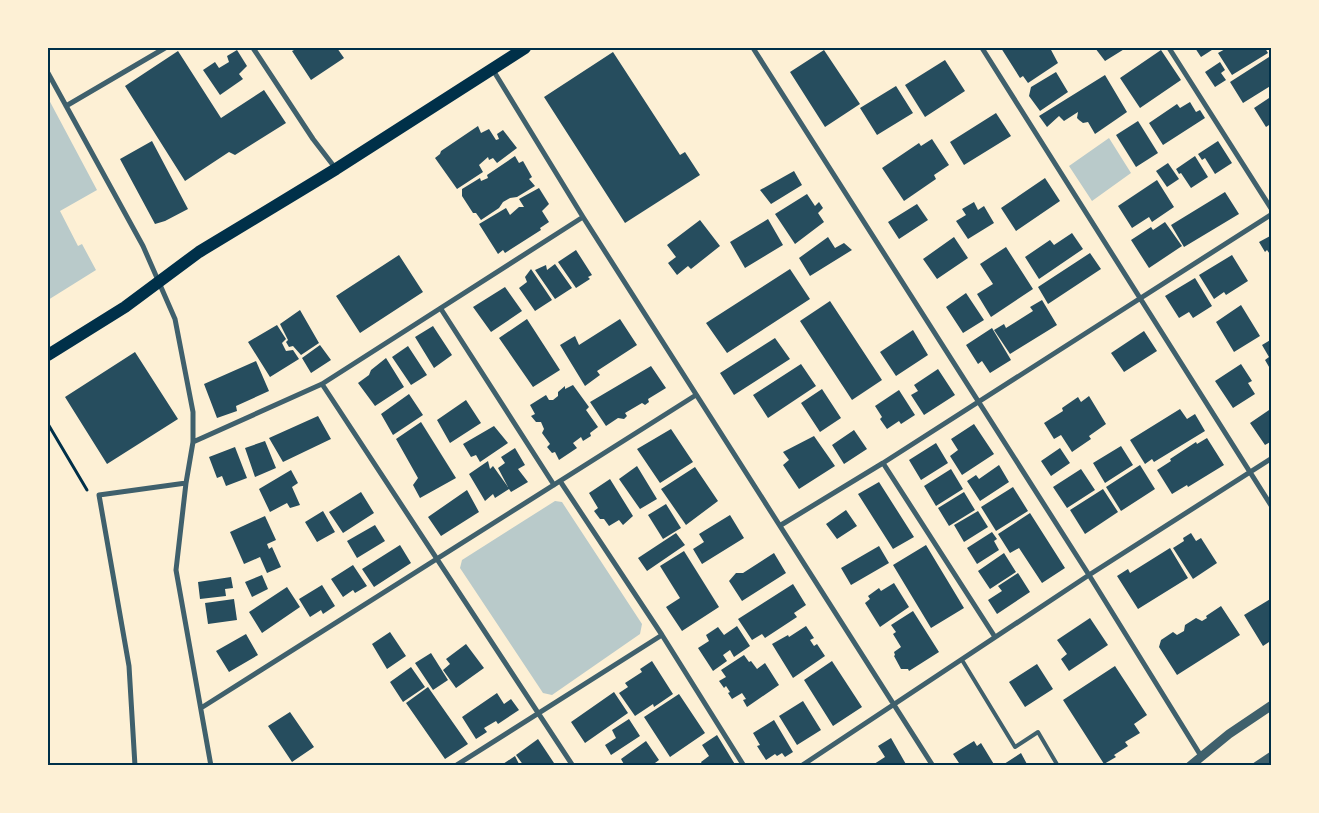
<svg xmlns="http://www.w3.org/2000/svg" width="1319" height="813" font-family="Lato,sans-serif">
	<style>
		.green { fill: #b9caca }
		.building { fill: #264d5e }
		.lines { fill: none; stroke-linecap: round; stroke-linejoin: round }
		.path { stroke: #003049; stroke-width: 3 }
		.service { stroke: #3f606c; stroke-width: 4 }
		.minor { stroke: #3f606c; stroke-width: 5 }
		.tertiary { stroke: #3f606c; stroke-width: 9 }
		.primary { stroke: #003049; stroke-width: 12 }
		.neatline { fill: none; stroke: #003049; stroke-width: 2 }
	</style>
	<rect width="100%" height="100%" fill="#fdf0d5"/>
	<path class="green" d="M 48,98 L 97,190 L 60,211 L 78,246 L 82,244 L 96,270 L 48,300 Z
		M 1109,138 L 1131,173 L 1092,201 L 1069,166 Z
		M 555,501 L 562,502 L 642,624 L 640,634 L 552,695 L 543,693 L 460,568 L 462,560 Z"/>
	<path class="building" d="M 298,48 L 337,48 L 344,58 L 311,80 L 292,51 Z
		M 1001,48 L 1050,48 L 1058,63 L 1028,83 L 1023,76 L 1020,78 Z
		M 1095,48 L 1126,48 L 1105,61 Z
		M 1195,48 L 1215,48 L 1201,57 Z
		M 1227,48 L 1265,48 L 1268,53 L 1232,75 L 1218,53 Z
		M 237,50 L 247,66 L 239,74 L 243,79 L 220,95 L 203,70 L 215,62 L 219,68 L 229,62 L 227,56 Z
		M 824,50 L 860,104 L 825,127 L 790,72 Z
		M 1161,50 L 1181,80 L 1140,108 L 1120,78 Z
		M 178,51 L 221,118 L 264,90 L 286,123 L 235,155 L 229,152 L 185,181 L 125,86 Z
		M 613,52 L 680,155 L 685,152 L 700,175 L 625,223 L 544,97 Z
		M 1269,57 L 1272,60 L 1272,85 L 1243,103 L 1230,82 Z
		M 945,60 L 965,91 L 925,117 L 905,85 Z
		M 1220,62 L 1225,70 L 1221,73 L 1226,80 L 1215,87 L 1205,72 Z
		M 1056,72 L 1068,92 L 1040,111 L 1029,96 L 1031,87 Z
		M 1105,75 L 1127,112 L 1095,134 L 1088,122 L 1083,123 L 1079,120 L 1077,118 L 1078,112 L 1064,121 L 1059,116 L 1047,127 L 1039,116 Z
		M 896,86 L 913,113 L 877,135 L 860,108 Z
		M 1272,96 L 1272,123 L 1266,127 L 1254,108 Z
		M 1190,102 L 1196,112 L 1200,110 L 1205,118 L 1163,145 L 1149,123 L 1177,104 L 1180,108 Z
		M 996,113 L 1011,136 L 964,165 L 950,142 Z
		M 1138,121 L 1158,153 L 1136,167 L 1116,135 Z
		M 478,126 L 481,133 L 489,129 L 496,140 L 499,139 L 497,134 L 503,130 L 517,148 L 497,163 L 493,158 L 489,160 L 488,157 L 479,165 L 483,172 L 457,189 L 435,158 L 440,154 L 441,151 Z
		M 932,139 L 949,165 L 934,175 L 936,179 L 904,201 L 882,168 L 919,143 L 921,146 Z
		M 152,141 L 188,209 L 165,221 L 155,224 L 120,159 Z
		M 1218,141 L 1232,163 L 1215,174 L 1205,158 L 1202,160 L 1198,154 Z
		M 515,156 L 519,163 L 523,161 L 532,177 L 529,179 L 535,186 L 517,197 L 510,198 L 503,202 L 499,208 L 481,220 L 476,213 L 473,213 L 462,196 L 462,189 L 480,178 L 481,181 L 488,178 L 487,175 Z
		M 1195,156 L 1208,177 L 1191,188 L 1181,173 L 1179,174 L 1176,169 Z
		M 1168,163 L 1179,179 L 1167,187 L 1156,171 Z
		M 794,171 L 802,185 L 771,204 L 760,190 Z
		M 1045,178 L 1060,201 L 1016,231 L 1001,208 Z
		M 1157,180 L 1174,207 L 1152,222 L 1149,217 L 1132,228 L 1118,206 Z
		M 539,188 L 549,204 L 542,211 L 549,222 L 540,228 L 541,230 L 505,253 L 503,250 L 498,254 L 479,224 L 506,208 L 510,215 L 519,207 L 524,207 L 519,199 Z
		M 1225,192 L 1239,214 L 1184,247 L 1171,225 Z
		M 807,194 L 815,206 L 819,202 L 823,208 L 818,213 L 824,222 L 795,244 L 775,214 Z
		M 974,202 L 978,210 L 984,206 L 994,223 L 968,239 L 956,221 L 966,215 L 962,209 Z
		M 917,204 L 928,220 L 899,239 L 888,222 Z
		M 768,219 L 783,245 L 745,268 L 730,242 Z
		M 700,220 L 720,246 L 691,269 L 688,266 L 677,275 L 668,263 L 676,257 L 667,245 Z
		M 1165,222 L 1182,246 L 1149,268 L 1131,240 L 1151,227 L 1153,230 Z
		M 1072,233 L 1083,249 L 1039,279 L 1025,257 L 1050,240 L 1054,245 Z
		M 1272,235 L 1272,257 L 1267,250 L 1265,252 L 1259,242 Z
		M 828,237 L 835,248 L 844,243 L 852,250 L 810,276 L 799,258 Z
		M 954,237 L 968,258 L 937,279 L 923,259 Z
		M 1006,247 L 1033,289 L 991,317 L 977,294 L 993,284 L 980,264 Z
		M 576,250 L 592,275 L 588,277 L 590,279 L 576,288 L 558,262 Z
		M 1090,253 L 1101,269 L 1048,304 L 1038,287 Z
		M 399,255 L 423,292 L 360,333 L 336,296 Z
		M 1232,255 L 1248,281 L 1226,295 L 1224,292 L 1214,299 L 1199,275 Z
		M 555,264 L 572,288 L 555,299 L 535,270 L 546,265 L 547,270 Z
		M 531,269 L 552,300 L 535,311 L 519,288 L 527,282 L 525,277 Z
		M 790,269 L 810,299 L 727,353 L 706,323 Z
		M 1195,278 L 1212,306 L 1193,318 L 1189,312 L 1179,318 L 1165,296 Z
		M 505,287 L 522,311 L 491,332 L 473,307 Z
		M 966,293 L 984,320 L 963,333 L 946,307 Z
		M 1042,300 L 1057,325 L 1010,354 L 994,330 L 1004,324 L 1006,328 L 1033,311 L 1030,307 Z
		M 830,301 L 882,380 L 852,400 L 800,321 Z
		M 1241,305 L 1260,336 L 1234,352 L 1216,322 Z
		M 300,310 L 319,343 L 301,355 L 293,346 L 289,347 L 286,342 L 288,340 L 280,324 Z
		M 527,319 L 560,370 L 533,387 L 499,338 Z
		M 620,319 L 637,345 L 597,371 L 600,375 L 585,386 L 560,345 L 575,336 L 579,345 Z
		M 277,325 L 286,339 L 282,343 L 286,351 L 293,350 L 299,359 L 270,377 L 248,342 Z
		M 433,326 L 452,355 L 434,368 L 415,337 Z
		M 992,328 L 1011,360 L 990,373 L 982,361 L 978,364 L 966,345 Z
		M 913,330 L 928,355 L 896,376 L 880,352 Z
		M 1144,331 L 1157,351 L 1124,372 L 1111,353 Z
		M 775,338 L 790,359 L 734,395 L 720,373 Z
		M 1272,339 L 1272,372 L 1265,360 L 1269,357 L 1262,345 Z
		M 320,345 L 331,360 L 311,373 L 302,358 Z
		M 408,346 L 427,375 L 411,385 L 392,357 Z
		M 135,352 L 178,419 L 107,464 L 65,397 Z
		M 386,358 L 404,387 L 375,406 L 358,383 L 369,375 L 371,370 Z
		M 256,361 L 269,391 L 236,406 L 237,411 L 217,418 L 204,384 Z
		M 801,364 L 816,386 L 768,418 L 753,395 Z
		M 1241,364 L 1252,381 L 1248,383 L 1255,394 L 1233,408 L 1215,381 Z
		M 651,366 L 666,388 L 648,399 L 649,402 L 645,405 L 642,403 L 625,413 L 627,416 L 624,419 L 618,418 L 606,426 L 590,402 Z
		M 938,369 L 955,395 L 924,415 L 911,395 L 918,391 L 914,385 Z
		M 573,385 L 589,407 L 586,410 L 598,427 L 590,433 L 591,436 L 583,441 L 581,437 L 573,443 L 577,448 L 559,460 L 555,452 L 552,453 L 547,447 L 550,444 L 542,433 L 544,429 L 541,422 L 536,422 L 531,416 L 535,414 L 530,405 L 546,395 L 549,400 L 553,400 L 558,396 L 558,392 L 565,386 L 565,389 Z
		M 822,389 L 841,418 L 820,432 L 801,403 Z
		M 899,390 L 915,415 L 901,424 L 899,421 L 887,429 L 880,419 L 882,417 L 875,406 Z
		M 409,394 L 423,415 L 393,435 L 381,414 Z
		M 1089,396 L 1106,424 L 1089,436 L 1091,439 L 1072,452 L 1061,435 L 1054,439 L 1044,423 L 1063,411 L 1062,408 L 1078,397 L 1081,402 Z
		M 466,400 L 481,423 L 450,443 L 437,420 Z
		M 1272,408 L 1272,441 L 1265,445 L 1250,423 Z
		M 1180,409 L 1187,419 L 1195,414 L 1205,431 L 1154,462 L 1152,459 L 1145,464 L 1130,440 Z
		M 318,416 L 331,439 L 283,462 L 269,438 Z
		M 421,422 L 456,478 L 420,498 L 413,485 L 418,478 L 396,439 Z
		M 974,424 L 994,454 L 962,475 L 950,456 L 958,450 L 951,439 Z
		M 494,426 L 508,443 L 480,462 L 476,455 L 471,457 L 463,444 Z
		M 671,429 L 693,462 L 660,483 L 637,449 Z
		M 854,430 L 867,449 L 844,464 L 832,445 Z
		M 814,436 L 835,466 L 799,489 L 783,465 L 789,460 L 783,452 Z
		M 1207,438 L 1224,465 L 1188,487 L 1187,485 L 1172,494 L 1157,470 L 1171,461 L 1170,459 L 1196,442 L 1197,444 Z
		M 265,441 L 276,468 L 255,477 L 245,448 Z
		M 936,443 L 948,463 L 921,480 L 909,460 Z
		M 1121,446 L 1133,465 L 1105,483 L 1093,463 Z
		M 235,447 L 247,478 L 226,486 L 222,476 L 217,478 L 209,457 Z
		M 515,448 L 525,465 L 518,469 L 528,482 L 511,492 L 509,489 L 495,498 L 493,494 L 485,501 L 469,474 L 488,461 L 490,469 L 493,466 L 508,487 L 498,468 L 505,463 L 501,457 Z
		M 1060,448 L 1070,463 L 1051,476 L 1041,461 Z
		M 999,465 L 1009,482 L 980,501 L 967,481 L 976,475 L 979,479 Z
		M 1140,465 L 1155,489 L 1121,511 L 1106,487 Z
		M 637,466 L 657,499 L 640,509 L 619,479 Z
		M 695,467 L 718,501 L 686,525 L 661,489 Z
		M 951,469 L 963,489 L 936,506 L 924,486 Z
		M 1081,469 L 1095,490 L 1067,508 L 1053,487 Z
		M 291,470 L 298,483 L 292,487 L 300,505 L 290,508 L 287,503 L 270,512 L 259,489 Z
		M 610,479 L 633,516 L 623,525 L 619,520 L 609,526 L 604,519 L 600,519 L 594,511 L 598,508 L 589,493 Z
		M 879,482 L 914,537 L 893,549 L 858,494 Z
		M 1013,487 L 1028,511 L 996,531 L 981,507 Z
		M 1103,489 L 1118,512 L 1085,534 L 1070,510 Z
		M 467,490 L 479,512 L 441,536 L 428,517 Z
		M 361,492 L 374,513 L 343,533 L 329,512 Z
		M 964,492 L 975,510 L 949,526 L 938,508 Z
		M 666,504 L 681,528 L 663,539 L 648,515 Z
		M 846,510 L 857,526 L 837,539 L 826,524 Z
		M 323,511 L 335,532 L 317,542 L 305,522 Z
		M 978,511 L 988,527 L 964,542 L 954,525 Z
		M 1030,513 L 1065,568 L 1042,583 L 1019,548 L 1010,553 L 998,534 Z
		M 730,515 L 744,538 L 702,564 L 693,549 L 704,542 L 699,534 Z
		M 265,516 L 276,540 L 267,544 L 269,549 L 272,547 L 281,567 L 267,573 L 260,557 L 244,564 L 230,532 Z
		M 375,525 L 385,541 L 357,558 L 347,541 Z
		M 992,532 L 997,539 L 994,541 L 999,550 L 977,564 L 967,548 Z
		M 676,533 L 685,545 L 647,571 L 638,558 Z
		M 1191,533 L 1196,541 L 1201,538 L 1217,563 L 1193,579 L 1173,548 L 1184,541 L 1183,538 Z
		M 400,545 L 411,563 L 374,587 L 362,569 Z
		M 926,545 L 964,608 L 931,628 L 893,565 Z
		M 879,546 L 889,563 L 851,585 L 841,568 Z
		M 1170,548 L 1188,578 L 1138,609 L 1117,576 L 1128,569 L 1130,573 Z
		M 684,551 L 719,607 L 682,631 L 666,607 L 680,598 L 660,566 Z
		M 774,553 L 786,573 L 742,601 L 729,581 L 736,573 L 743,573 Z
		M 1004,553 L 1016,572 L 990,589 L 978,571 Z
		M 353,565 L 367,586 L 355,593 L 353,590 L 343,597 L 331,579 Z
		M 1018,573 L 1030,592 L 997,614 L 988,600 L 1002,591 L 998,586 Z
		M 262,575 L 268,589 L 252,597 L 245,582 Z
		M 231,577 L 233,588 L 225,589 L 226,596 L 200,599 L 198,582 Z
		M 894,583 L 909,607 L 880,627 L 865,603 L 870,599 L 868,596 L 879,588 L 881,591 Z
		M 793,584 L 806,605 L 794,613 L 797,617 L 765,638 L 762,634 L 752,640 L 738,619 Z
		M 322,585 L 335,606 L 323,614 L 321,610 L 310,617 L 299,599 Z
		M 287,587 L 300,607 L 262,633 L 249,612 Z
		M 1272,598 L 1272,645 L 1269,642 L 1263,646 L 1244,615 Z
		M 234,599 L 237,620 L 208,624 L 205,603 Z
		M 1221,606 L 1240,635 L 1177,675 L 1159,647 L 1161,640 L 1173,632 L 1177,635 L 1184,631 L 1185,625 L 1196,618 L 1202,621 L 1207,618 L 1206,616 Z
		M 913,611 L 939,652 L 909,671 L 908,669 L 901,669 L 894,656 L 895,655 L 894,652 L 901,647 L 893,634 L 896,632 L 891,625 Z
		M 1090,618 L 1108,645 L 1069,671 L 1061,659 L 1067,654 L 1057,640 Z
		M 737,626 L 750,646 L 734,657 L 730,650 L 723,655 L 727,661 L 713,671 L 698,648 L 709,641 L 706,635 L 718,627 L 724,635 Z
		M 806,626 L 814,638 L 810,640 L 814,646 L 817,644 L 825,656 L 793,678 L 772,644 L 788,635 L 789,637 Z
		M 390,632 L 406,656 L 387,669 L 372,644 Z
		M 246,634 L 258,655 L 229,672 L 216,651 Z
		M 466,644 L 484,668 L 456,688 L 443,670 L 450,664 L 446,659 Z
		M 431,653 L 448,680 L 433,690 L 415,663 Z
		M 744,655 L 749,662 L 751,661 L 757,669 L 765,663 L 779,685 L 747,707 L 743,700 L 746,699 L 742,693 L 732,699 L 728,693 L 730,692 L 726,686 L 724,688 L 719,681 L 726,677 L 721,670 Z
		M 652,661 L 673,694 L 654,707 L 653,704 L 635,716 L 619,693 L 628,687 L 625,683 L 642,672 L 640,669 Z
		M 832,661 L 862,707 L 833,726 L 804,680 Z
		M 1037,664 L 1053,689 L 1025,707 L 1009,682 Z
		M 1115,666 L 1147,715 L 1134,724 L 1140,733 L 1125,742 L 1128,746 L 1114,755 L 1116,757 L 1104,764 L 1063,700 Z
		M 411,667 L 425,687 L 403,702 L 390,682 Z
		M 428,687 L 468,744 L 445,759 L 406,703 Z
		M 614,692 L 628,713 L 585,743 L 571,722 Z
		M 497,693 L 504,704 L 511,699 L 519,710 L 498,724 L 496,721 L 484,728 L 487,732 L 476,739 L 462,717 Z
		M 679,694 L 705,733 L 670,757 L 644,717 Z
		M 803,701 L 821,730 L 797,745 L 779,716 Z
		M 290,712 L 314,747 L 292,762 L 268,726 Z
		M 629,719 L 640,736 L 611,755 L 605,745 L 616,738 L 612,730 Z
		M 774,720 L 793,752 L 785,757 L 782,753 L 777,756 L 775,754 L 766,760 L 757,746 L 760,745 L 753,733 Z
		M 717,735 L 736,766 L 703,766 L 701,762 L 709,756 L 702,745 Z
		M 891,738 L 907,766 L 871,766 L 885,757 L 878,746 Z
		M 538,739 L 556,766 L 524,766 L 516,755 Z
		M 646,741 L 659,760 L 651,766 L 625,766 L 621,759 Z
		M 974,741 L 977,746 L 981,743 L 995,766 L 961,766 L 953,754 Z
		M 1021,753 L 1028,766 L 1001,766 Z
		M 515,756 L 520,766 L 500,766 Z"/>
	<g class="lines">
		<path class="path" d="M 48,424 L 87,490"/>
		<path class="service" d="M 962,660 L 1015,747 L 1038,732 L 1058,766"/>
		<path class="minor" d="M 253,48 L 313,139 L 336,169
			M 753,48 L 1089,575 L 1201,756
			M 982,48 L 1272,507
			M 1169,48 L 1272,210
			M 493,70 L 583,217 L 933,766
			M 48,73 L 143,246 L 175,319 L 193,412 L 193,442 L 186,483 L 176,570 L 211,766
			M 66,106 L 165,48
			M 441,309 L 554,485
			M 322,384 L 573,766
			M 193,442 L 322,384 L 583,217
			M 883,463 L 995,637
			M 560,481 L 662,635 L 744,766
			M 781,525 L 883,463 L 1272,214
			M 201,708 L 696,395
			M 135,766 L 129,666 L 99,495 L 186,483
			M 455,766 L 662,635
			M 801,766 L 1089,575 L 1272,458"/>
		<path class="tertiary" d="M 1190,766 L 1229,734 L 1272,705
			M 1257,766 L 1272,756"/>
		<path class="primary" d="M 48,355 L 125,307 L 199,252 L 336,169 L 525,48"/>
	</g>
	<rect width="1319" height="813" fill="none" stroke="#fdf0d5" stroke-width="98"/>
	<rect x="49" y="49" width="1221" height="715" class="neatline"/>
</svg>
